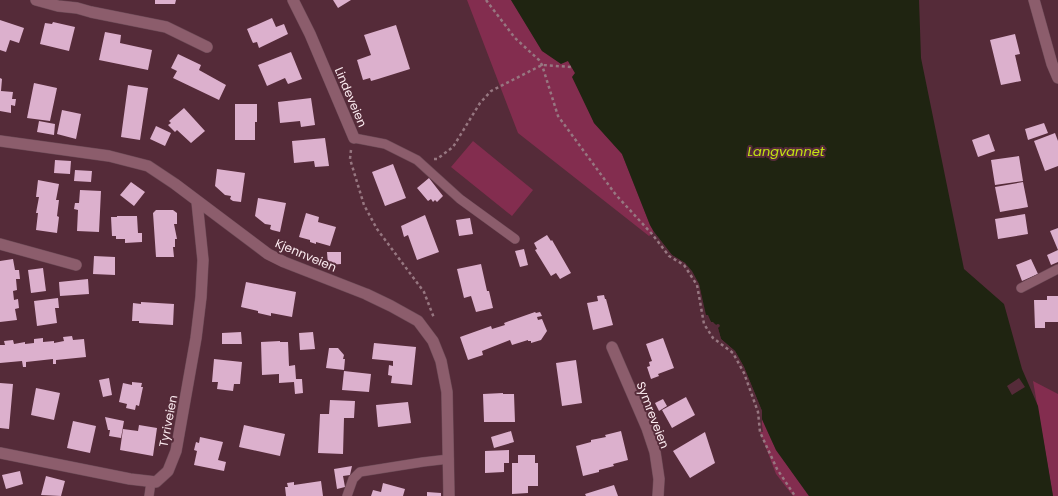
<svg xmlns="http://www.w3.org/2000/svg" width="1058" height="496" font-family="Poppins,sans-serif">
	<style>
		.green { fill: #832d4f }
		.water { fill: #1f2411 }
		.pier { fill: #552b39 }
		.building { fill: #dcb0cd }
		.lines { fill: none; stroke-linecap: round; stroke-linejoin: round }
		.service-casing { stroke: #6c4a56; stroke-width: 10 }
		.minor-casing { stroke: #6c4a56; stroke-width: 12 }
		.path { stroke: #977781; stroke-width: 2.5; stroke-dasharray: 3 3; stroke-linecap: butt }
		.service { stroke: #8c5d6c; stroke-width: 9 }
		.minor { stroke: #8c5d6c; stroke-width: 11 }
		.labels { text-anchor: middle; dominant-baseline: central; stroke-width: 4; stroke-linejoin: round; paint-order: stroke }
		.street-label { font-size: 12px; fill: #fcebf0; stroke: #552b39 }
		.water-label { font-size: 13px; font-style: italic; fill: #c3e212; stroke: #552b39 }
	</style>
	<rect width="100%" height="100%" fill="#552b39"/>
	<path class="green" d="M 467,0 L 511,0 L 542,51 L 568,61 L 575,73 L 594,123 L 622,154 L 650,225 L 654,232 L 649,236 L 518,133 Z
		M 473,141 L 533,190 L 512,216 L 451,167 Z
		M 1033,381 L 1058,394 L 1058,496 L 1053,496 Z
		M 761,417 L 776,450 L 809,496 L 793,496 L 776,474 L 760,432 L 763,432 Z"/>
	<path class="water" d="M 511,0 L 919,0 L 921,58 L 964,269 L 1004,304 L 1022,369 L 1038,406 L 1053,496 L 809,496 L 776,450 L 761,417 L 762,411 L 744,367 L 735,351 L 721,339 L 718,328 L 718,324 L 716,325 L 711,322 L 706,315 L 699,284 L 685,263 L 672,255 L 654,232 L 650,225 L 622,154 L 594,123 L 572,77 L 575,73 L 568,61 L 561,64 L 542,51 Z"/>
	<path class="pier" d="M 654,232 L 672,255 L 685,263 L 692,271 L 699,284 L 705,315 L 708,315 L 711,322 L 713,322 L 716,325 L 719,324 L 720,326 L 718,328 L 721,339 L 735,351 L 744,367 L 762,411 L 762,424 L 759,418 L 760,411 L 742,368 L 733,352 L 719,340 L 716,327 L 710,324 L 707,317 L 704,316 L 697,285 L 690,272 L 684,264 L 671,256 L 653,234 Z
		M 1019,378 L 1025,387 L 1012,395 L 1007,386 Z"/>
	<path class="building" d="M 155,0 L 176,0 L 175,4 L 155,4 Z
		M 333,0 L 351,0 L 338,8 Z
		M 272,18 L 276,27 L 284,24 L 288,34 L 259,48 L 257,42 L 253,43 L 252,41 L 247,29 Z
		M 0,20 L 24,28 L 19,43 L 10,40 L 6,52 L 0,50 Z
		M 53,22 L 75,27 L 69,51 L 40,44 L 45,23 L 52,24 Z
		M 396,25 L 410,69 L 378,79 L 371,81 L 370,78 L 363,80 L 357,60 L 371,55 L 364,35 Z
		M 105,32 L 121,35 L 120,43 L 152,50 L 148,70 L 99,60 Z
		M 1015,34 L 1020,54 L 1015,55 L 1021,81 L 1001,85 L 990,40 Z
		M 291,52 L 302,79 L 288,84 L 285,78 L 267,86 L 258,65 Z
		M 178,54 L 201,65 L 199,70 L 226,85 L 219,100 L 173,78 L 177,71 L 171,68 Z
		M 0,78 L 2,79 L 1,91 L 13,92 L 12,99 L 16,99 L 15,106 L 11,105 L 11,113 L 0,111 Z
		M 34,83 L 57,88 L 50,121 L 27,118 Z
		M 128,85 L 148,88 L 140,140 L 121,137 Z
		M 311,98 L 315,125 L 301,127 L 300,121 L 280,123 L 278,102 Z
		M 235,104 L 257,104 L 257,122 L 255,122 L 255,140 L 235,140 Z
		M 184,108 L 205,131 L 191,143 L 177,130 L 175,132 L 168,125 L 171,123 L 169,121 Z
		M 62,110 L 81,114 L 76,139 L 57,134 Z
		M 39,121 L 55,124 L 54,135 L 37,132 Z
		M 1044,123 L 1048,133 L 1028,140 L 1025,129 Z
		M 156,126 L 171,133 L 165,146 L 150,139 Z
		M 1055,133 L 1058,141 L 1058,166 L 1045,171 L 1034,141 Z
		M 989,134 L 995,151 L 978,157 L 972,140 Z
		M 325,138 L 329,166 L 315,167 L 314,161 L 294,163 L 292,141 Z
		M 1019,156 L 1023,181 L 995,185 L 991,160 Z
		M 55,160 L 71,161 L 70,174 L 54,173 Z
		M 393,164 L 406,198 L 385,206 L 372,172 Z
		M 217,169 L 245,173 L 241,202 L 233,201 L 230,199 L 231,196 L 225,195 L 215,186 Z
		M 75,170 L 92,171 L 91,182 L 74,181 Z
		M 429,178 L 443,196 L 437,202 L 435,200 L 433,202 L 431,199 L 428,201 L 417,188 Z
		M 38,180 L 59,184 L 56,200 L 59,200 L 57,216 L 59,217 L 57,233 L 36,230 L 38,213 L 36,213 L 39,197 L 36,197 Z
		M 131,182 L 145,192 L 134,206 L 120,195 Z
		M 1023,182 L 1028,207 L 1000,212 L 995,187 Z
		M 80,190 L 101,191 L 99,232 L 77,231 L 78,210 L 74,209 L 75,203 L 79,203 Z
		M 258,198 L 286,203 L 280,232 L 272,230 L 270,229 L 271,225 L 265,224 L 255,216 Z
		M 156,210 L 173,210 L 177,213 L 177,224 L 174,224 L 177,239 L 175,239 L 175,247 L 173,247 L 174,257 L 156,257 L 153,213 Z
		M 306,213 L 319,217 L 318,222 L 336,227 L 330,246 L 316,242 L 316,244 L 310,242 L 310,240 L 299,237 Z
		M 1025,214 L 1028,234 L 998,239 L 995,219 Z
		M 425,215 L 439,252 L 417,260 L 408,235 L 404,237 L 401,226 Z
		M 117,216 L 137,216 L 138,233 L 142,233 L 142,242 L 125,243 L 125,239 L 116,239 L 116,236 L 112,236 L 111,217 L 117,217 Z
		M 470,218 L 473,234 L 459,236 L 456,220 Z
		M 1058,228 L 1058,262 L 1051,265 L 1047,255 L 1058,250 L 1050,231 Z
		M 547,235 L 551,241 L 552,240 L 571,273 L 560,279 L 556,273 L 551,276 L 535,250 L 537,249 L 534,243 Z
		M 524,249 L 528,265 L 520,267 L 515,251 Z
		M 327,252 L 341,252 L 341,264 L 328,265 Z
		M 94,256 L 115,257 L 115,275 L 93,274 Z
		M 13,259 L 15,270 L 19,270 L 20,279 L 16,279 L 17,290 L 13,291 L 14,300 L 18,299 L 19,308 L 15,309 L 17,320 L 0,322 L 0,261 Z
		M 1031,259 L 1038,274 L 1022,281 L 1016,265 Z
		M 481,264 L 487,291 L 489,291 L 493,308 L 476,312 L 471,296 L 464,298 L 457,269 Z
		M 43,268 L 46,291 L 31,293 L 28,270 Z
		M 88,279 L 89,294 L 60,296 L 59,282 Z
		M 246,282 L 296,292 L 292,317 L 271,313 L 271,316 L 258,313 L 258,311 L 241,307 Z
		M 604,295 L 605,299 L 606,299 L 613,325 L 593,330 L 587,303 L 598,301 L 597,296 Z
		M 1047,296 L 1058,296 L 1058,322 L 1045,322 L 1045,328 L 1035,328 L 1034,300 L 1047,300 Z
		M 58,298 L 59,308 L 55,308 L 57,323 L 37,326 L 34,301 Z
		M 141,302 L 174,304 L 173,325 L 139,323 L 139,321 L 132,321 L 133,303 L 141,304 Z
		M 535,312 L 536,313 L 540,312 L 542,316 L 537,317 L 538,320 L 542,319 L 547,331 L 541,340 L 531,343 L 531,341 L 528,341 L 528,340 L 512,345 L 510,340 L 482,351 L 483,355 L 468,360 L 460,337 L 491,326 L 492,329 L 505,325 L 504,323 Z
		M 241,332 L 242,344 L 222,344 L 222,333 Z
		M 313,332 L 315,349 L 300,350 L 299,333 Z
		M 72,336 L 73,340 L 84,339 L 86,357 L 56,360 L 56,364 L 53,364 L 53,359 L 26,362 L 26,367 L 23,367 L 22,361 L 0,363 L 0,345 L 5,345 L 4,341 L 13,340 L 14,344 L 25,342 L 25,344 L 34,343 L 34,339 L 43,338 L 43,342 L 54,341 L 54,343 L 64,341 L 63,337 Z
		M 663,338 L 674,368 L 658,374 L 659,376 L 651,379 L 647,367 L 650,366 L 649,362 L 652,361 L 646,344 Z
		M 280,341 L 280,342 L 288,342 L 289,366 L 295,365 L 296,379 L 302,379 L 303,393 L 295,394 L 294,382 L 279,383 L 279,374 L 262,375 L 261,342 Z
		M 374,343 L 416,347 L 412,385 L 391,383 L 392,376 L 388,375 L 389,365 L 393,366 L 393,361 L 372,359 Z
		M 329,348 L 338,348 L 344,355 L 343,359 L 345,359 L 344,370 L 326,368 Z
		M 214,359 L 242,362 L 240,384 L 234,384 L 233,391 L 217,389 L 218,382 L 212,382 Z
		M 576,360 L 582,403 L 562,406 L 556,363 Z
		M 344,371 L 371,374 L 369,392 L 342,390 Z
		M 109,378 L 112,395 L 103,397 L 99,380 Z
		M 132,382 L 142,383 L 141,387 L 143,387 L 139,406 L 136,405 L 135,410 L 126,408 L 127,404 L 119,402 L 123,383 L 132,385 Z
		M 0,383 L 13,384 L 9,429 L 0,428 Z
		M 36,388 L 60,393 L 54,420 L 31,415 Z
		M 503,393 L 503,394 L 514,394 L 515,422 L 484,422 L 483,394 Z
		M 686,397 L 695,415 L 672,428 L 662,410 Z
		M 663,399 L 667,406 L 659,411 L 655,403 Z
		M 330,400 L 355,401 L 354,418 L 344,418 L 343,454 L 318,453 L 320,414 L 329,414 Z
		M 408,402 L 411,423 L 378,427 L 376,405 Z
		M 105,417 L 124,421 L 121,438 L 109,436 L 110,430 L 108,430 Z
		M 73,421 L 96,426 L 90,453 L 67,448 Z
		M 139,425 L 157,428 L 153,456 L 120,450 L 123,429 L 138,431 Z
		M 244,425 L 285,434 L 280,456 L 239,447 Z
		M 511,431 L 514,442 L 494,448 L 491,437 Z
		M 621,431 L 628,460 L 613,464 L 614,466 L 599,470 L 599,472 L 583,476 L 576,446 L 591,442 L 591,440 L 606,437 L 605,435 Z
		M 705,432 L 715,463 L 690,478 L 673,451 Z
		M 200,437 L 223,442 L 218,460 L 226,462 L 224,471 L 194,465 L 197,451 L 194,450 L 196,442 L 199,443 Z
		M 509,450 L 509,463 L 504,463 L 504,472 L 485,473 L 485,451 Z
		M 518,455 L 535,455 L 535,463 L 538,463 L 538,486 L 528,486 L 528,493 L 512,494 L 512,463 L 518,463 Z
		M 352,466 L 350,475 L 343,476 L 345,487 L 337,489 L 334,469 Z
		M 20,471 L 23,484 L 6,489 L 2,475 Z
		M 46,476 L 65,481 L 61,496 L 41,495 Z
		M 321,481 L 323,496 L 286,496 L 285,487 L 288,487 L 287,483 L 294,482 L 294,485 Z
		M 383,483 L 405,489 L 403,496 L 371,496 L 373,490 L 381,492 Z
		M 614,485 L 618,496 L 586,496 L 585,494 Z
		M 427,492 L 441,493 L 441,496 L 427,496 Z"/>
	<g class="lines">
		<g class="service-casing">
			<path id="service" d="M 354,138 L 385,144 L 417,160 L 460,199 L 515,239
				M 1021,288 L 1058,269
				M 149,496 L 151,482
				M 347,496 L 353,479 L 360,472 L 423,462 L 449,459"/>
		</g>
		<g class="minor-casing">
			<path id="minor" d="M 36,0 L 58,6 L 77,8 L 91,12 L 166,27 L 207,47
				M 293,0 L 310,34 L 354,138
				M 1034,0 L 1052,64 L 1058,78
				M 0,141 L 109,156 L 148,166 L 175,184 L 268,254 L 284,262 L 366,294 L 391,306 L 418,321 L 433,341 L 441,361 L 447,392 L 449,496
				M 0,244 L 76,265
				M 612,347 L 647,428 L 655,452 L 659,479 L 658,496
				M 0,453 L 130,479 L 156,482 L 168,471 L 176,451 L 196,338 L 201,297 L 203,260 L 197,202"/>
		</g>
		<path class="path" d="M 486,0 L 515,38 L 539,60 L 542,65 L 558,116 L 616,195 L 652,234 L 669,256 L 684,265 L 697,285 L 704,324 L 713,338 L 733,353 L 744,373 L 758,412 L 760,432 L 777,469 L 795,496
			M 351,150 L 350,159 L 364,205 L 377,229 L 424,292 L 434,318
			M 434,159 L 437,159 L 453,147 L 480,103 L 491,91 L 542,65 L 571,67"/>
		<use href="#service" class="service"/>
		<use href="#minor" class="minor"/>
	</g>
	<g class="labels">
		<g class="street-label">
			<text transform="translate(351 97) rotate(67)">Lindeveien</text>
			<text transform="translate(306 255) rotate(23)">Kjennveien</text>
			<text transform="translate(653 415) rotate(69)">Symreveien</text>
			<text transform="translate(168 421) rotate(-79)">Tyriveien</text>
		</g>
		<g class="water-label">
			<text x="786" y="151">Langvannet</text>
		</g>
	</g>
</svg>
